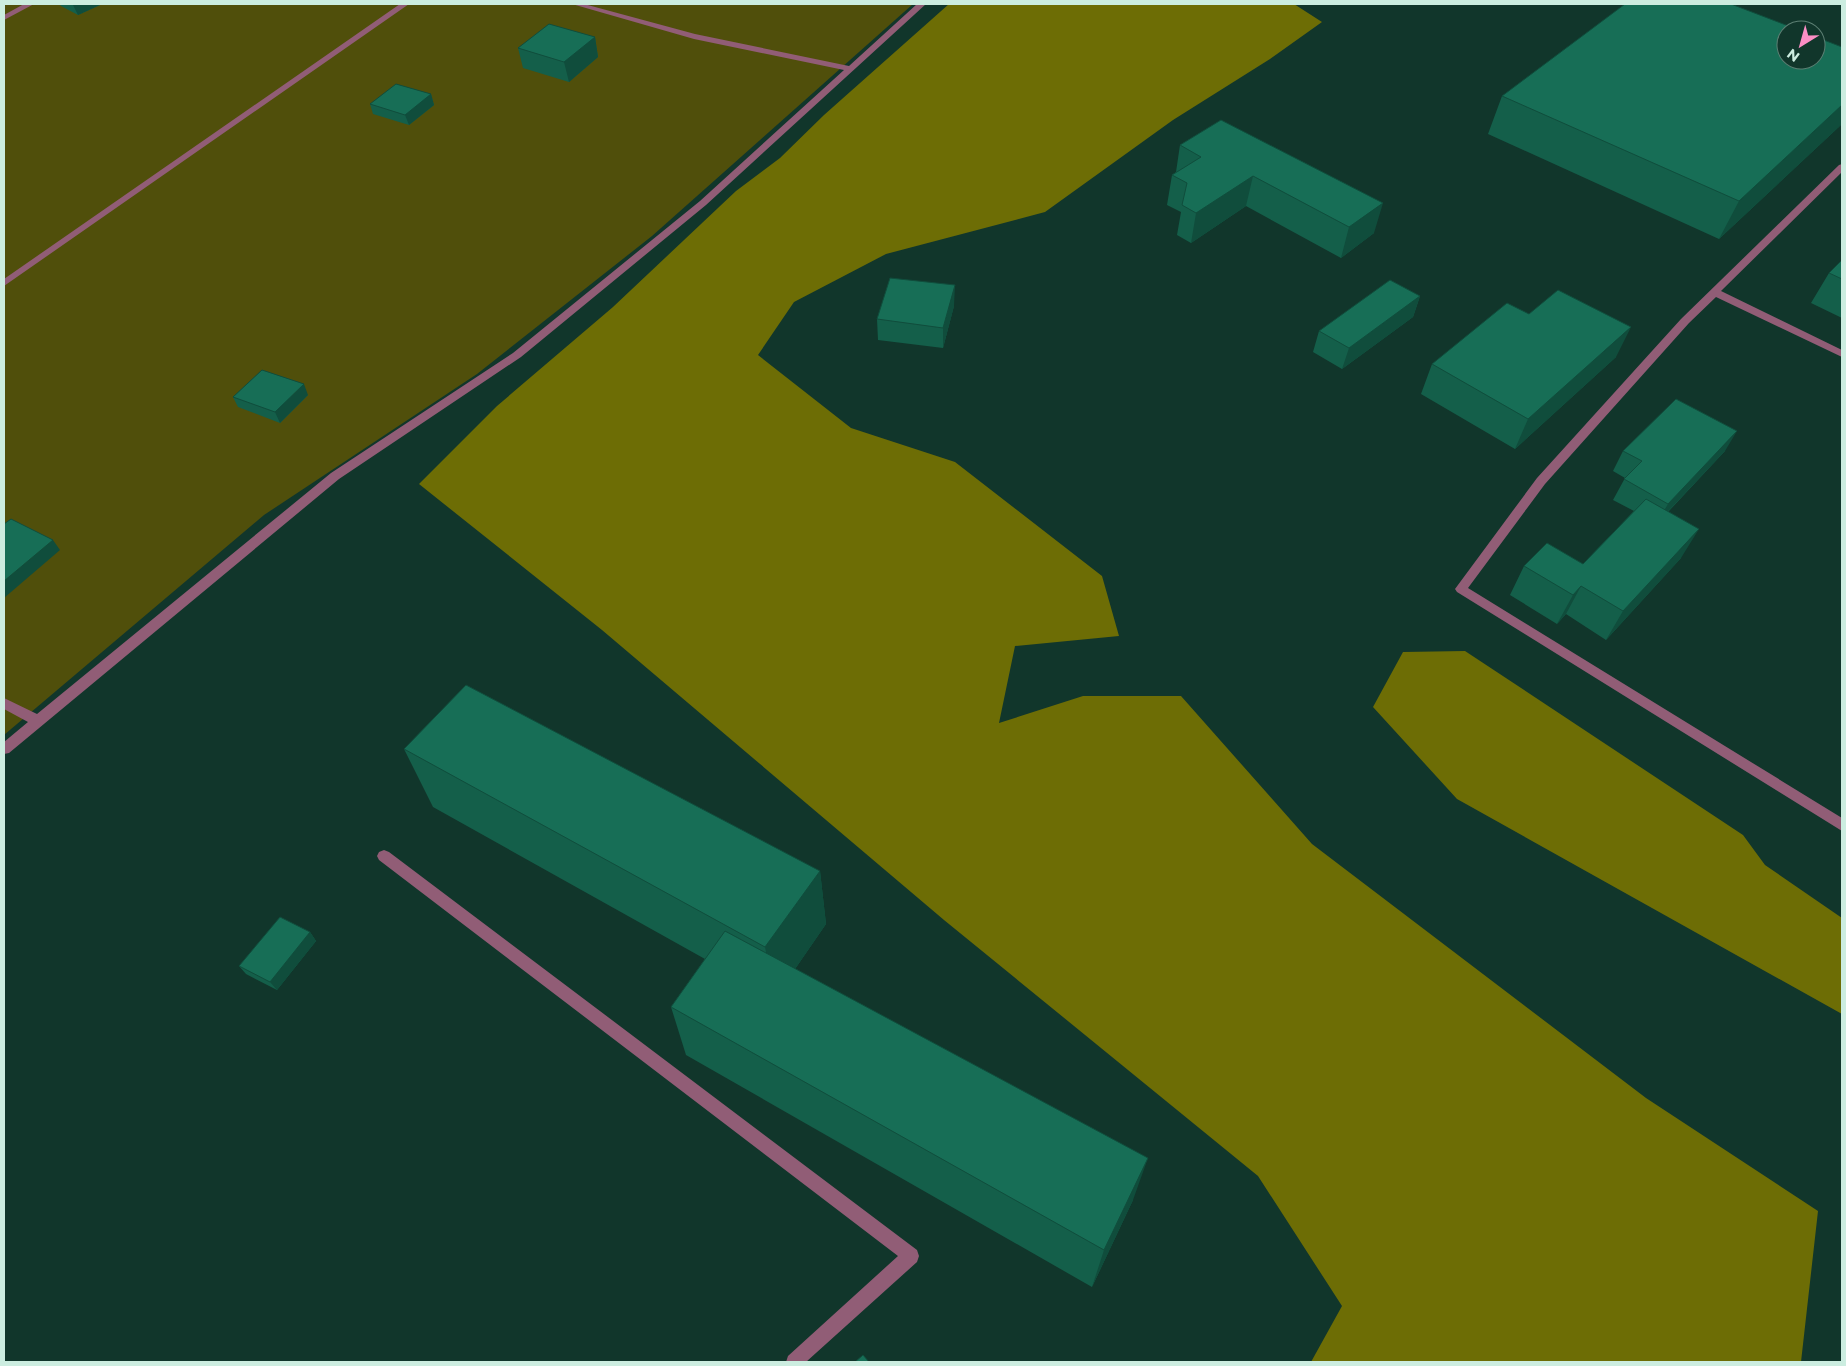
<svg xmlns="http://www.w3.org/2000/svg" width="1846" height="1366" font-family="Montserrat,sans-serif">
	<style>
		.green { fill: #504f0b }
		.forest { fill: #6d6d05 }
		.lines { fill: none; stroke-linecap: round; stroke-linejoin: round }
		.minor { fill: #915d76; fill-rule: evenodd }
		.wall { fill: #145f4a }
		.shaded-wall { fill: #104d3c }
		.building { fill: #176e56; stroke: #104d3c }
	</style>
	<rect width="100%" height="100%" fill="#11362b"/>
	<path class="green" d="M 4,4 L 913,4 L 652,236 L 477,374 L 264,515 L 4,735 Z"/>
	<path class="forest" d="M 949,4 L 1294,4 L 1322,22 L 1270,59 L 1173,120 L 1045,212 L 886,254 L 794,302 L 758,355 L 851,428 L 955,462 L 1102,576 L 1119,636 L 1015,646 L 999,723 L 1083,696 L 1181,696 L 1312,844 L 1646,1098 L 1818,1211 L 1801,1362 L 1311,1362 L 1342,1306 L 1258,1176 L 944,920 L 602,630 L 419,484 L 497,406 L 613,307 L 736,191 L 780,158 L 824,115 Z
		M 1465,651 L 1743,835 L 1765,865 L 1842,918 L 1842,1014 L 1457,799 L 1373,707 L 1403,652 Z"/>
	<g class="lines">
		<path class="minor" d="M 24,4 L 34,4 L 4,20 L 4,15 Z
			M 400,4 L 409,4 L 4,286 L 4,279 Z
			M 572,4 L 584,4 L 695,34 L 849,66 L 917,4 L 926,4 L 706,205 L 521,357 L 339,479 L 9,753 L 4,754 L 4,742 L 28,722 L 4,709 L 4,698 L 37,714 L 331,473 L 513,353 L 700,201 L 844,70 L 694,39 Z
			M 1842,164 L 1842,172 L 1721,291 L 1842,350 L 1842,357 L 1716,297 L 1689,323 L 1545,484 L 1468,588 L 1842,818 L 1842,831 L 1457,592 L 1455,589 L 1537,478 L 1681,319 L 1839,165 Z
			M 384,850 L 389,852 L 917,1250 L 919,1256 L 917,1262 L 806,1362 L 786,1362 L 788,1356 L 898,1256 L 379,860 L 377,856 L 379,852 Z"/>
	</g>
	<path class="wall" d="M 59,4 L 100,4 L 100,5 L 78,15 L 61,6 Z
		M 595,37 L 598,57 L 569,82 L 523,68 L 518,48 Z
		M 1842,47 L 1842,124 L 1719,239 L 1488,134 L 1502,96 Z
		M 431,94 L 434,105 L 409,125 L 373,114 L 370,104 Z
		M 1221,120 L 1374,233 L 1341,258 L 1246,206 L 1191,243 L 1177,235 L 1181,212 L 1167,205 L 1172,175 L 1176,172 L 1180,145 Z
		M 1842,260 L 1842,318 L 1811,303 L 1829,273 Z
		M 1420,296 L 1413,317 L 1342,369 L 1313,352 L 1319,331 Z
		M 954,306 L 943,348 L 878,340 L 877,319 Z
		M 1529,314 L 1616,357 L 1515,449 L 1421,394 L 1432,364 Z
		M 308,395 L 280,423 L 238,407 L 233,397 Z
		M 1623,451 L 1725,451 L 1668,512 L 1681,558 L 1606,640 L 1566,614 L 1557,624 L 1510,595 L 1524,566 L 1583,564 L 1634,511 L 1613,500 L 1625,478 L 1613,471 Z
		M 404,749 L 820,871 L 826,924 L 795,969 L 1133,1200 L 1092,1287 L 686,1055 L 671,1007 L 705,959 L 433,807 Z
		M 310,932 L 316,941 L 277,990 L 246,974 L 239,966 Z"/>
	<path class="shaded-wall" d="M 76,4 L 100,4 L 100,5 L 78,15 L 73,5 Z
		M 595,37 L 598,57 L 569,82 L 564,62 Z
		M 431,94 L 434,105 L 409,125 L 405,115 Z
		M 1842,105 L 1842,124 L 1719,239 L 1739,201 Z
		M 1253,176 L 1246,206 L 1191,243 L 1196,213 Z
		M 1383,203 L 1374,233 L 1341,258 L 1349,227 Z
		M 955,285 L 954,306 L 943,348 L 943,328 Z
		M 1420,296 L 1413,317 L 1342,369 L 1349,348 Z
		M 1631,327 L 1616,357 L 1515,449 L 1528,419 Z
		M 304,384 L 308,395 L 280,423 L 275,412 Z
		M 1737,431 L 1725,451 L 1656,524 L 1668,504 Z
		M 1699,529 L 1681,558 L 1606,640 L 1623,611 Z
		M 53,540 L 60,550 L 4,598 L 4,581 Z
		M 1581,586 L 1566,614 L 1557,624 L 1573,595 Z
		M 820,871 L 826,924 L 775,998 L 765,947 Z
		M 310,932 L 316,941 L 277,990 L 270,982 Z
		M 1148,1158 L 1133,1200 L 1092,1287 L 1104,1250 Z"/>
	<path class="building" d="M 1625,4 L 1731,4 L 1799,30 L 1786,30 L 1786,60 L 1816,60 L 1816,37 L 1842,47 L 1842,105 L 1739,201 L 1502,96 Z
		M 549,24 L 595,37 L 564,62 L 518,48 Z
		M 396,84 L 431,94 L 405,115 L 370,104 Z
		M 1221,120 L 1383,203 L 1349,227 L 1253,176 L 1196,213 L 1182,205 L 1187,183 L 1172,175 L 1201,157 L 1180,145 Z
		M 1842,260 L 1842,279 L 1829,273 Z
		M 890,278 L 955,285 L 943,328 L 877,319 Z
		M 1390,280 L 1420,296 L 1349,348 L 1319,331 Z
		M 1558,290 L 1631,327 L 1528,419 L 1432,364 L 1507,303 L 1529,314 Z
		M 262,370 L 304,384 L 275,412 L 233,397 Z
		M 1676,399 L 1737,431 L 1668,504 L 1624,479 L 1642,461 L 1623,451 Z
		M 1646,499 L 1699,529 L 1623,611 L 1581,586 L 1573,595 L 1524,566 L 1547,543 L 1583,564 Z
		M 11,519 L 53,540 L 4,581 L 4,524 Z
		M 466,685 L 820,871 L 765,947 L 404,749 Z
		M 280,917 L 310,932 L 270,982 L 239,966 Z
		M 725,931 L 1148,1158 L 1104,1250 L 671,1007 Z
		M 863,1355 L 869,1362 L 855,1362 Z"/>
	<rect width="1846" height="1366" fill="none" stroke="#ccede0" stroke-width="10"/>
	<g transform="translate(1801 45) rotate(217)"><circle r="24" fill="#11362b" stroke="#5c7f73"/>
	<path d="M0-4L9 19L0 12L-9 19Z" fill="#fb8fc5"/>
	<text y="-8" font-size="14" font-weight="bold" text-anchor="middle" fill="#ccede0">N</text>
	</g>
</svg>
